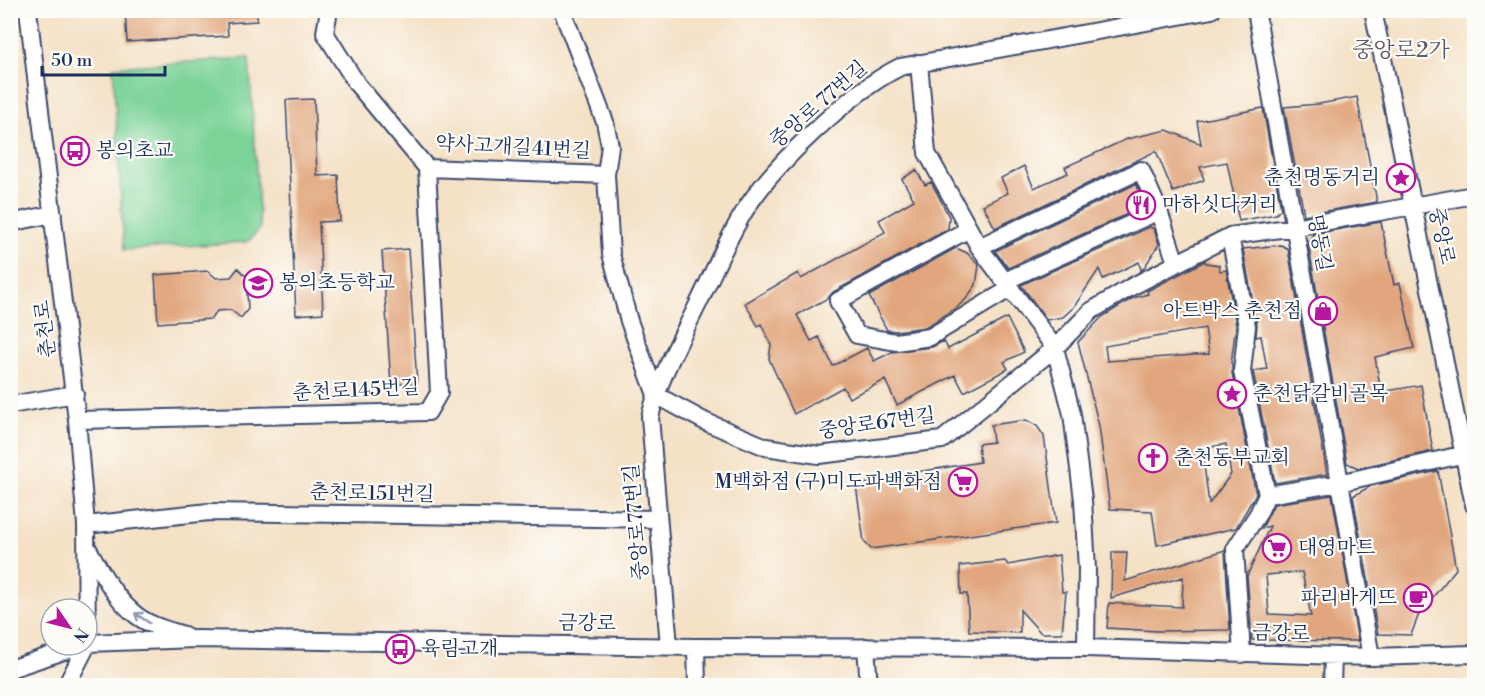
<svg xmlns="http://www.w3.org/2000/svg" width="1485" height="696" font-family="'Libre Bodoni','Noto Serif KR',serif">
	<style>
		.green { fill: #7bd398; stroke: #4b817b; stroke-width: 1.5 }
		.building { fill: #e1a67d; fill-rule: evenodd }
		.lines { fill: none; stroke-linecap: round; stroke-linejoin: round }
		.minor-casing { stroke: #3c4a6e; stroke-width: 20 }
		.minor { stroke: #fff; stroke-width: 16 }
		.oneway { stroke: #8d97ae }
		.labels { text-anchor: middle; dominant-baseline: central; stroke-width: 4.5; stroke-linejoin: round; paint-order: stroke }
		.street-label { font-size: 20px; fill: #1b2f5e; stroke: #fdfcf7 }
		.poi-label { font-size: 20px; fill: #1b2f5e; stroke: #fdfcf7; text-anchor: start }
		.quarter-label { font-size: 22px; fill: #605969; stroke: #fdfcf7 }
	</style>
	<rect width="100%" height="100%" fill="#fdfcf7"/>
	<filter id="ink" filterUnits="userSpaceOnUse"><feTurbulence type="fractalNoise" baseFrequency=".0167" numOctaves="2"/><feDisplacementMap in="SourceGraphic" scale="12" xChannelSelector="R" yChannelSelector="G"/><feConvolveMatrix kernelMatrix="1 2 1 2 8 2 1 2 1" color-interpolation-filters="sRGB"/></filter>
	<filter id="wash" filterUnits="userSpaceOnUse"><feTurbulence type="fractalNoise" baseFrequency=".008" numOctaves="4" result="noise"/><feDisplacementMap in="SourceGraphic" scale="24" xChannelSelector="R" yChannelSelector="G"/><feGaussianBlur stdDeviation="1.35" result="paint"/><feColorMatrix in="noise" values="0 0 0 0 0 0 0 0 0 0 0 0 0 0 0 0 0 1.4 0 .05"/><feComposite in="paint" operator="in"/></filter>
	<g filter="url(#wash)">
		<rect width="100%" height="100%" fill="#f4e1c6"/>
		<path class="green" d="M 249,58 L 260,229 L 247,242 L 124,250 L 113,67 Z"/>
		<g id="blocks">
			<path class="building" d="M 125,10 L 257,10 L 257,21 L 227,23 L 228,36 L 127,42 Z
				M 1357,97 L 1377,202 L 1304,215 L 1284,107 L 1319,104 Z
				M 314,99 L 317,176 L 338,175 L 340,221 L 319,222 L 323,313 L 296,315 L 286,100 Z
				M 1263,108 L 1281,209 L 1276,214 L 1239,221 L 1227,162 L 1200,167 L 1204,180 L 1173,192 L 1156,151 L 995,228 L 983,205 L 1008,193 L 1001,178 L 1024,166 L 1034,188 L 1068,173 L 1065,167 L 1127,139 L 1167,130 L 1201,144 L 1197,121 Z
				M 916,170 L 925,185 L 931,182 L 938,195 L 949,217 L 948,229 L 833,292 L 828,298 L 797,315 L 811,341 L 819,337 L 833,366 L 867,348 L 874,361 L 892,352 L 932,347 L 944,341 L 948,349 L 1007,318 L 1024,352 L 1004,362 L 1008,369 L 964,392 L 955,375 L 897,405 L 885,380 L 849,398 L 843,387 L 794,414 L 769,359 L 771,345 L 761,324 L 758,326 L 745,303 L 798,273 L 801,279 L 885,232 L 879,220 L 914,200 L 902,179 Z
				M 1136,184 L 1145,206 L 1008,268 L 995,251 Z
				M 1381,222 L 1394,285 L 1400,283 L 1414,348 L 1375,357 L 1381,392 L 1421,385 L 1433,451 L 1358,468 L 1347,463 L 1308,242 L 1313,234 Z
				M 1150,227 L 1154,229 L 1159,244 L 1144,268 L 1141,270 L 1139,262 L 1103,279 L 1099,269 L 1074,307 L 1063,317 L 1047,320 L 1021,285 Z
				M 1281,245 L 1288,249 L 1327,474 L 1275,483 L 1253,371 L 1267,369 L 1261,336 L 1256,337 L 1257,324 L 1243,249 Z
				M 956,248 L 967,253 L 979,265 L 976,285 L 966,299 L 955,309 L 926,327 L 896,331 L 887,330 L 869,296 Z
				M 408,249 L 417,383 L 391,385 L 382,251 Z
				M 1205,261 L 1206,263 L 1219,265 L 1220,271 L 1226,270 L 1236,326 L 1231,363 L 1232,364 L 1232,373 L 1256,494 L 1236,528 L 1157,545 L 1152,511 L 1110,509 L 1099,426 L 1078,342 L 1102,317 L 1133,298 L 1148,294 L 1147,291 ZM 1205,328 L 1209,354 L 1107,361 L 1105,346 ZM 1226,444 L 1231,474 L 1209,504 L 1202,449 Z
				M 238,268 L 246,276 L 248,309 L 241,318 L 231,310 L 217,311 L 211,319 L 158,323 L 155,275 L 208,271 L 216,278 L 231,277 Z
				M 1026,420 L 1037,426 L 1044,436 L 1056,523 L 871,549 L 864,542 L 856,485 L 898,479 L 897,475 L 980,462 L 978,444 L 993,442 L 991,425 Z
				M 1438,471 L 1456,569 L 1419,614 L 1411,635 L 1378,634 L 1353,496 L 1371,486 Z
				M 1332,495 L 1358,641 L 1252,640 L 1247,576 L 1270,526 L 1262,528 L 1274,504 ZM 1302,572 L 1311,616 L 1269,614 L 1266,575 Z
				M 1225,550 L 1230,630 L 1157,631 L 1107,628 L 1109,603 L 1182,607 L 1183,577 L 1111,598 L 1112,552 L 1127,552 L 1125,581 Z
				M 1059,555 L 1062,592 L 1066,592 L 1062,633 L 1041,633 L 1020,610 L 1020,633 L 969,631 L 967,594 L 961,594 L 960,566 L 1005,561 L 1008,565 Z"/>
		</g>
	</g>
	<g filter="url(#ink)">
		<use href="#blocks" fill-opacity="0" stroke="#3c4a6e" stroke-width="1.5"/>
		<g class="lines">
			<g class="minor-casing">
				<path id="minor" d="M 28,10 L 77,420 L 86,525 L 87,645
					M 329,10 L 325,33 L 357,84 L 427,168 L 606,175
					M 562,10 L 605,122 L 610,146 L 606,175 L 611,254 L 629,321 L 656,395 L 706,422 L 766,447 L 819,455 L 942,440 L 1055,348 L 1091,311 L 1131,287 L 1230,236 L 1295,227 L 1474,195
					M 1256,10 L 1371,657
					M 1373,10 L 1474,505
					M 919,63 L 927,153 L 979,247 L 1055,348 L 1072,414 L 1083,500 L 1087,569 L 1086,648
					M 10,223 L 53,214
					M 969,229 L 838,301 L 857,335 L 896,342 L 930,337 L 1011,288
					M 1230,236 L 1247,326 L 1242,371 L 1267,495 L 1258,514 L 1235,549 L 1242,654
					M 979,247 L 1141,170 L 1159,211 L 1176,263
					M 1005,281 L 1159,211
					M 10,405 L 75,394
					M 77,420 L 428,412 L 439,393 L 427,168
					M 1267,495 L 1339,483 L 1474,452
					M 86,525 L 209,512 L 658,519
					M 87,547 C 101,571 114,598 136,615 C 150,626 168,630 184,635
					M 87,643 L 196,639 L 696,647 L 1086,648 L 1371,657 L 1474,654
					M 669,646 L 650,417 C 660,376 678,345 696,308 C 711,278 724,246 741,217 C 768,169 851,91 900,67 L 1212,10
					M 696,647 L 697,686
					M 866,647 L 869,686
					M 10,669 L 82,645
					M 66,686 L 87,645
					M 1332,686 L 1333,656"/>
			</g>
			<use href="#minor" class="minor"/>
		</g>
		<defs><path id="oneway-shaft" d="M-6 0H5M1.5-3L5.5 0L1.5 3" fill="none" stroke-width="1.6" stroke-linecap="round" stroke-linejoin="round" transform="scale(1.5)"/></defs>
		<use class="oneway" href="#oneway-shaft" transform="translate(142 618) rotate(-146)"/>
	</g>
	<defs>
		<g id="bus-ring" transform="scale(1.5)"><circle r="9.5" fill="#fdfcf7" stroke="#b5179e" stroke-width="1.5"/><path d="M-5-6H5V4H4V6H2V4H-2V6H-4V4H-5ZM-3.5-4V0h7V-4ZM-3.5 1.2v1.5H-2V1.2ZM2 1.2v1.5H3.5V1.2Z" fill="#b5179e"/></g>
		<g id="sight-ring" transform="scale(1.5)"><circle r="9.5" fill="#fdfcf7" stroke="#b5179e" stroke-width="1.5"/><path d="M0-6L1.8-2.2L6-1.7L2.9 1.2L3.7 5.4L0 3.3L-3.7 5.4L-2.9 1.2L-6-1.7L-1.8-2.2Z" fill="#b5179e"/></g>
		<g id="restaurant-ring" transform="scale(1.5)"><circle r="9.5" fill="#fdfcf7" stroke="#b5179e" stroke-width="1.5"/><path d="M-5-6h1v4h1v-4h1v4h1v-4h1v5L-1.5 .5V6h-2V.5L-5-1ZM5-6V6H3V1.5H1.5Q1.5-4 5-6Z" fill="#b5179e"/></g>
		<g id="school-ring" transform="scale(1.5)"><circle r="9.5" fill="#fdfcf7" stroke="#b5179e" stroke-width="1.5"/><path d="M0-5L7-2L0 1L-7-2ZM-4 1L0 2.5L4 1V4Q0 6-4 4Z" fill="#b5179e"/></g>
		<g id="shop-ring" transform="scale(1.5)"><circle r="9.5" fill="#fdfcf7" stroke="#b5179e" stroke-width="1.5"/><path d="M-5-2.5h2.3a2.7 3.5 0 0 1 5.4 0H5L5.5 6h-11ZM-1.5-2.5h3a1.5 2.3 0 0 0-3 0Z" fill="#b5179e"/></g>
		<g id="church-ring" transform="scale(1.5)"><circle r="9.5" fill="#fdfcf7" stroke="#b5179e" stroke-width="1.5"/><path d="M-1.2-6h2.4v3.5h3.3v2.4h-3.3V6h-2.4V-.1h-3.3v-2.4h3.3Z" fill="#b5179e"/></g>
		<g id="supermarket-ring" transform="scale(1.5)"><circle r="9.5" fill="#fdfcf7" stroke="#b5179e" stroke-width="1.5"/><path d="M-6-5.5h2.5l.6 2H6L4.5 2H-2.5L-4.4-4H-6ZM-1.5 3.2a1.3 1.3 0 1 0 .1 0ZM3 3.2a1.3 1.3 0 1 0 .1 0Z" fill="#b5179e"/></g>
		<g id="cafe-ring" transform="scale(1.5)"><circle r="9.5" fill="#fdfcf7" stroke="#b5179e" stroke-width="1.5"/><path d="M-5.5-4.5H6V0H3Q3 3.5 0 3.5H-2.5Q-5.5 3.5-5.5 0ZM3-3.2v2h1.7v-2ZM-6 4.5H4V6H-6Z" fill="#b5179e"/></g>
	</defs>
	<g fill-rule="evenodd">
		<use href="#bus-ring" x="75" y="151"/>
		<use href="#sight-ring" x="1401" y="178"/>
		<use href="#restaurant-ring" x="1141" y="205"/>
		<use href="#school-ring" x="258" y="283"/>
		<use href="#shop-ring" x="1323" y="311"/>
		<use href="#sight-ring" x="1232" y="394"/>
		<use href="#church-ring" x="1153" y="458"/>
		<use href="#supermarket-ring" x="963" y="482"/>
		<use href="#supermarket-ring" x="1277" y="548"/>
		<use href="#cafe-ring" x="1418" y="598"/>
		<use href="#bus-ring" x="400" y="649"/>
	</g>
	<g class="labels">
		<g class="street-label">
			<text transform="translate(819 105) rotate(-41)">중앙로 77번길</text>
			<text transform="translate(513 148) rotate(3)">약사고개길41번길</text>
			<text transform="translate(1441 236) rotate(78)">중앙로</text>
			<text transform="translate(1319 243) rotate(80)">명동길</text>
			<text transform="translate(46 329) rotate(-97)">춘천로</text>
			<text transform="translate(356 391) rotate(-3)">춘천로145번길</text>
			<text transform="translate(877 424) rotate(-8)">중앙로67번길</text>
			<text transform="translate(372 494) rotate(1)">춘천로151번길</text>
			<text transform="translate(637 522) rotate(-95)">중앙로77번길</text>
			<text transform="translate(587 624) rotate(1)">금강로</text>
			<text transform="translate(1281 634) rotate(1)">금강로</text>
		</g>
		<g class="poi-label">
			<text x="96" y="151">봉의초교</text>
			<text x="1380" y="178" text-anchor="end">춘천명동거리</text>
			<text x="1162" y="205">마하싯다커리</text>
			<text x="279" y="283">봉의초등학교</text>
			<text x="1302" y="311" text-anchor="end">아트박스 춘천점</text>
			<text x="1253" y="394">춘천닭갈비골목</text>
			<text x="1174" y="458">춘천동부교회</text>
			<text x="942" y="482" text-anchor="end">M백화점 (구)미도파백화점</text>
			<text x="1298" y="548">대영마트</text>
			<text x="1397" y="598" text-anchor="end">파리바게뜨</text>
			<text x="421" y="649">육림고개</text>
		</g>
		<g class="quarter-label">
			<text x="1401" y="50">중앙로2가</text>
		</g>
	</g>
	<rect width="1485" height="696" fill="none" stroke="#fdfcf7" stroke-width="36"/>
	<g transform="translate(69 627) rotate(125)"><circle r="28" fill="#fdfcf7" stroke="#a3aaba" stroke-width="1.5"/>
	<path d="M0-4.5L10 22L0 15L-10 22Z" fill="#b5179e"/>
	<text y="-9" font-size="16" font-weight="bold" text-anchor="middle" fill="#1b2f5e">N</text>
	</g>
	<path d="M42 66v9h123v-9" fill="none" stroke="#1b2f5e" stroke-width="3"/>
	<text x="51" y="66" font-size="18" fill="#1b2f5e" stroke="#fdfcf7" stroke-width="4.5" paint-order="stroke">50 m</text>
</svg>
